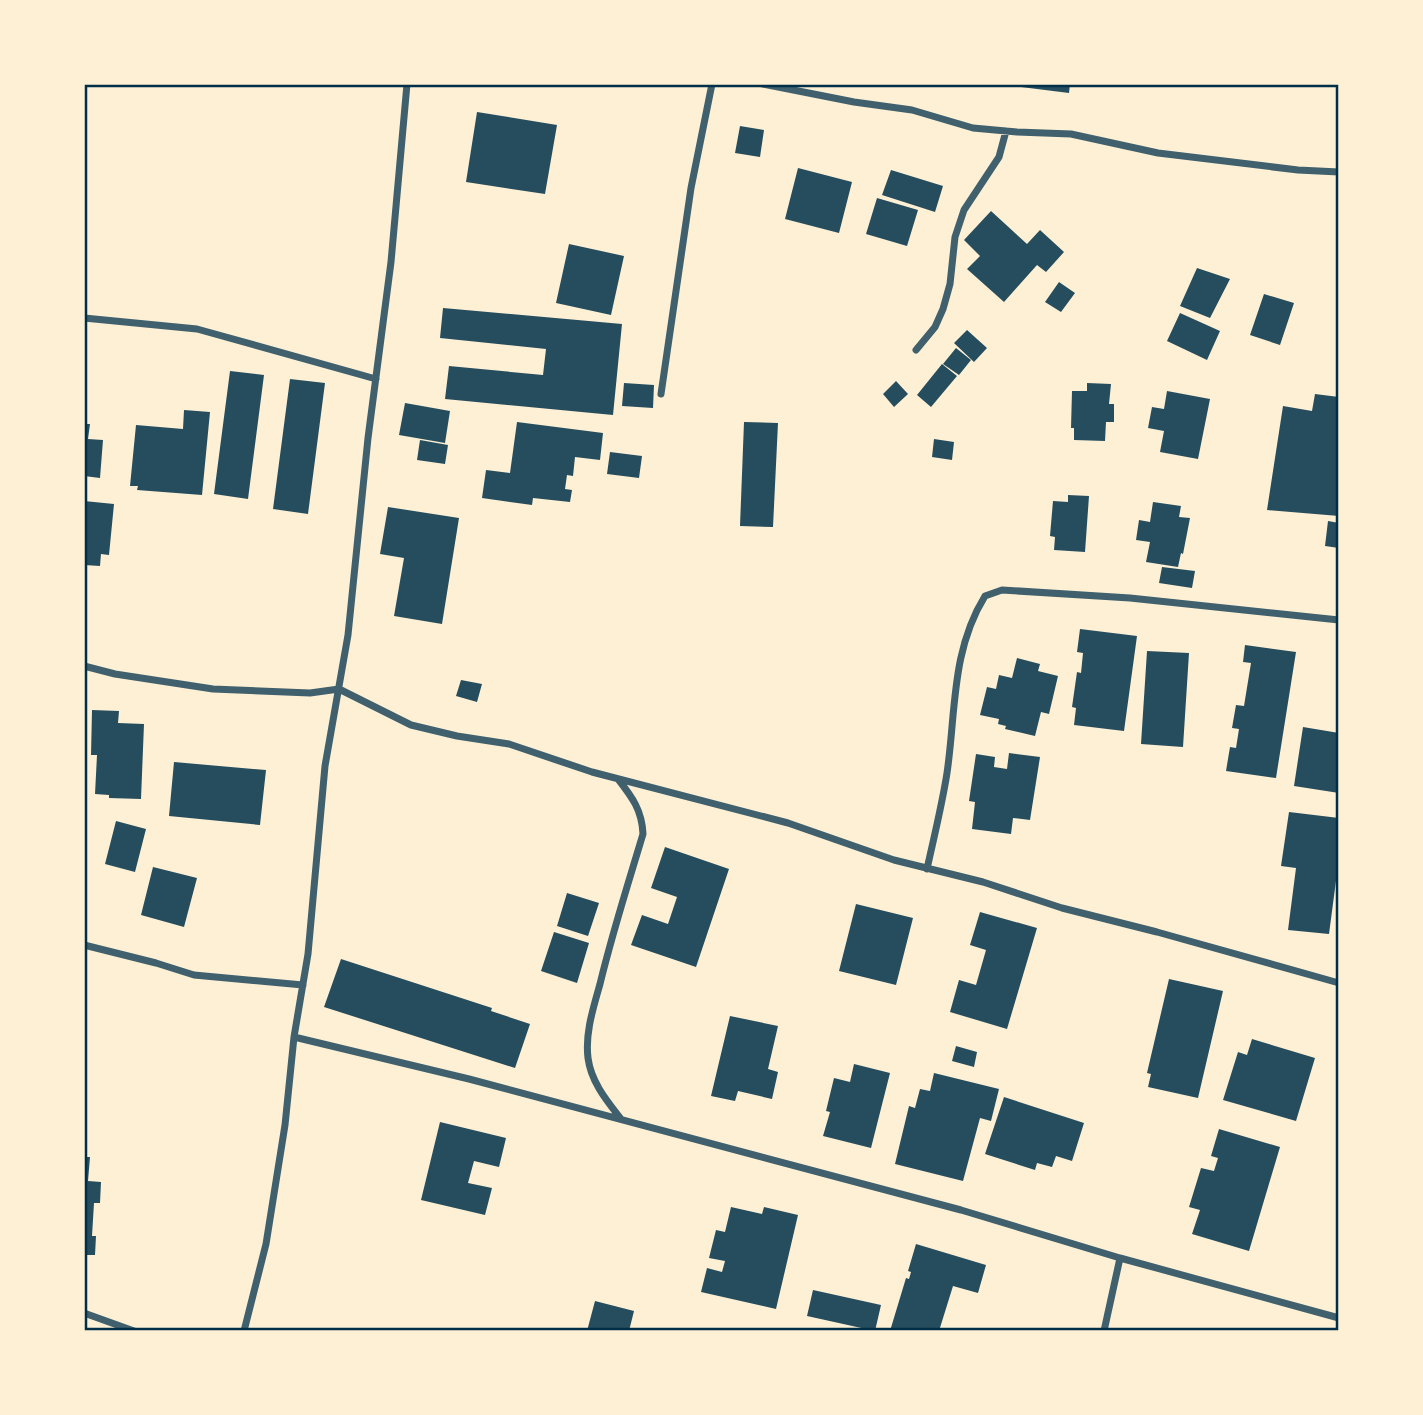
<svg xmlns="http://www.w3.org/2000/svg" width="1423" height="1415" font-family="'IBM Plex Sans',sans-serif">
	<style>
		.building { fill: #264d5e }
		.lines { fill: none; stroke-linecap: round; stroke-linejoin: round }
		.minor { stroke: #3f606c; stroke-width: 7 }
		.neatline { fill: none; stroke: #003049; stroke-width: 2.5 }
	</style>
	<rect width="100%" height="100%" fill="#fdf0d5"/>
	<path class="building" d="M 1021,84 L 1070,84 L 1069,93 L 1021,87 Z
		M 477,112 L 557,125 L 545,194 L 466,182 Z
		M 740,126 L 764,130 L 760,157 L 735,153 Z
		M 798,168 L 852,182 L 839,233 L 785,219 Z
		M 891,170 L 943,186 L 935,212 L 882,195 Z
		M 877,198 L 918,210 L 907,246 L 866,234 Z
		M 991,211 L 1027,244 L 1040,230 L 1064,252 L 1046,272 L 1037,265 L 1004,302 L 967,269 L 980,256 L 964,240 Z
		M 569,244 L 624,256 L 611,315 L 556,303 Z
		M 1197,268 L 1230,279 L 1210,318 L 1180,306 Z
		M 1059,282 L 1075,293 L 1061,312 L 1045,302 Z
		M 1264,294 L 1294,303 L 1280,345 L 1250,335 Z
		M 443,308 L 622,324 L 613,415 L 445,399 L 449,366 L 543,375 L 546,349 L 440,338 Z
		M 1180,313 L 1220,331 L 1207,360 L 1167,341 Z
		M 967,330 L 987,348 L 974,362 L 954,343 Z
		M 956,348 L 971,360 L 959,375 L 943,364 Z
		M 942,364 L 957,376 L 931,407 L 917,395 Z
		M 230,371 L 264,375 L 248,499 L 214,494 Z
		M 290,379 L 325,383 L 308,514 L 273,509 Z
		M 896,381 L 908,394 L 894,407 L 883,394 Z
		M 624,383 L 654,385 L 653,408 L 622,406 Z
		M 1087,383 L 1111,384 L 1109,404 L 1114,404 L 1114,422 L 1106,422 L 1105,441 L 1074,440 L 1074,428 L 1071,428 L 1072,391 L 1087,391 Z
		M 1167,391 L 1210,399 L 1198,459 L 1160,452 L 1164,431 L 1148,428 L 1152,407 L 1164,409 Z
		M 1315,394 L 1339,397 L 1339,516 L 1267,510 L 1283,406 L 1312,411 Z
		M 405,403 L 450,411 L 445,443 L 399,435 Z
		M 184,410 L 210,412 L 202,495 L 137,490 L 138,486 L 130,486 L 136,425 L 183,429 Z
		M 517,422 L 603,433 L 600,460 L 575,457 L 573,476 L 567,475 L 565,489 L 572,490 L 570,502 L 533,498 L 532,505 L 482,498 L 486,470 L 510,473 Z
		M 744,422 L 778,423 L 773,527 L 740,526 Z
		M 84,424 L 90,424 L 88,439 L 103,440 L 100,478 L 84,476 Z
		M 934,439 L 954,442 L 952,460 L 932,457 Z
		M 420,440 L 448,445 L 445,464 L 417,460 Z
		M 610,452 L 642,456 L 639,478 L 607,474 Z
		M 1068,495 L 1089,496 L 1085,552 L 1054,550 L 1055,537 L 1050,536 L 1053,501 L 1068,502 Z
		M 84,501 L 114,504 L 109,555 L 101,554 L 100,566 L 84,565 Z
		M 1153,502 L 1181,506 L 1179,517 L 1190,518 L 1183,554 L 1181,553 L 1178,567 L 1146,562 L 1150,542 L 1136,540 L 1139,520 L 1150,522 Z
		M 388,507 L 459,518 L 442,624 L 394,616 L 404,558 L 380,554 Z
		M 1328,521 L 1339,523 L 1339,548 L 1325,546 Z
		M 1162,567 L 1195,571 L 1192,588 L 1159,583 Z
		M 1080,629 L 1137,636 L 1124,731 L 1074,725 L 1076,708 L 1072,707 L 1077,672 L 1081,673 L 1083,653 L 1077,652 Z
		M 1245,645 L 1296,652 L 1276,778 L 1226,771 L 1230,747 L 1236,748 L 1239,729 L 1232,728 L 1236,705 L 1244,706 L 1251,663 L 1243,662 Z
		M 1147,651 L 1189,653 L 1183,747 L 1141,744 Z
		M 1017,658 L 1040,664 L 1038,671 L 1058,676 L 1049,714 L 1041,712 L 1035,736 L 1005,729 L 1006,726 L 998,724 L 999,719 L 980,715 L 987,687 L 996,689 L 999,675 L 1012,678 Z
		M 461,680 L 482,684 L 477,702 L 456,696 Z
		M 92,710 L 119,711 L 118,723 L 144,724 L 141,799 L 109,798 L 109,795 L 95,794 L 97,755 L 91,755 Z
		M 1303,727 L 1339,733 L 1339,793 L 1294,786 Z
		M 1009,753 L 1040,757 L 1030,820 L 1013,818 L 1011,834 L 972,829 L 975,802 L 969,801 L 976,754 L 995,757 L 994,767 L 1007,769 Z
		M 174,762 L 266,770 L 260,825 L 169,816 Z
		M 1289,812 L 1339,818 L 1339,858 L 1329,934 L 1288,930 L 1296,868 L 1281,866 Z
		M 116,821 L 146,829 L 135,872 L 105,864 Z
		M 665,847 L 729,869 L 696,967 L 631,945 L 642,915 L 668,924 L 677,897 L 651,888 Z
		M 153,867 L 197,878 L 184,927 L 141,915 Z
		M 567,893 L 599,903 L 588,936 L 557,926 Z
		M 856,904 L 913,918 L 896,985 L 839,971 Z
		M 980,912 L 1037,928 L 1007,1029 L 950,1012 L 959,980 L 976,985 L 986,950 L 970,945 Z
		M 554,932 L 589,943 L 577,983 L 541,971 Z
		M 341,959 L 492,1008 L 491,1011 L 530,1024 L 515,1068 L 324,1007 Z
		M 1169,979 L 1223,991 L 1198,1098 L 1148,1087 L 1151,1074 L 1147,1073 Z
		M 730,1016 L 778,1026 L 768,1069 L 778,1072 L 772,1099 L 738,1091 L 735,1101 L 711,1096 Z
		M 1252,1039 L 1315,1058 L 1296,1121 L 1223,1100 L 1238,1052 L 1247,1055 Z
		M 956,1046 L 977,1052 L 974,1067 L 952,1061 Z
		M 854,1064 L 890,1073 L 871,1148 L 823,1136 L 830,1112 L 826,1111 L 834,1078 L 850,1082 Z
		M 934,1073 L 999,1089 L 991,1121 L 980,1118 L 963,1181 L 895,1164 L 909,1106 L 915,1108 L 920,1089 L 930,1091 Z
		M 1004,1097 L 1084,1123 L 1072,1161 L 1056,1156 L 1052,1167 L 1037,1163 L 1035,1170 L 985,1154 Z
		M 440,1122 L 506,1138 L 499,1167 L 474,1161 L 468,1183 L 492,1188 L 485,1215 L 421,1200 Z
		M 1219,1129 L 1280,1147 L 1249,1251 L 1192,1234 L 1200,1210 L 1189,1207 L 1201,1168 L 1214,1171 L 1218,1158 L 1211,1156 Z
		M 84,1157 L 90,1157 L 88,1181 L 101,1182 L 100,1203 L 94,1203 L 92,1236 L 96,1236 L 95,1255 L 84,1255 Z
		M 731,1207 L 762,1214 L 764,1207 L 798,1215 L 776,1309 L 701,1292 L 707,1268 L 722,1272 L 725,1261 L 709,1258 L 716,1230 L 725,1232 Z
		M 916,1244 L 986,1265 L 978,1293 L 953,1286 L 939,1331 L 890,1331 L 906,1278 L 909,1279 L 911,1272 L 908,1271 Z
		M 813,1290 L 881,1305 L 875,1331 L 807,1316 Z
		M 595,1301 L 634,1311 L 629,1331 L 587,1331 Z"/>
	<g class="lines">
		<path class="minor" d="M 763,84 L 854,102 L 912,110 L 973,128 L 1017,132 L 1071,134 L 1158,153 L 1298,170 L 1339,172
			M 84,318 L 197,329 L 376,379
			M 916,350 L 935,327 L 943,309 L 950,284 L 955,237 L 964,210 L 999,157 L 1006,131
			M 661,394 L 691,188 L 712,84
			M 84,666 L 115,674 L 213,689 L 310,693 L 339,689 L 411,725 L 457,736 L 509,744 L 592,772 L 788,823 L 894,860 L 983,882 L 1062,908 L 1157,932 L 1339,983
			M 618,779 C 632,797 642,810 643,834 C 628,884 612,934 600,984 C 593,1009 585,1033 588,1058 C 591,1082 607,1101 621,1119
			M 927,869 C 934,837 942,805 947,773 C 956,712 951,651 985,596 L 1002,590 L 1130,598 L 1339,620
			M 84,945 L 156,963 L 194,975 L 303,985
			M 294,1037 L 469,1079 L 961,1210 L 1120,1258 L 1339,1318
			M 84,1313 L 134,1331
			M 244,1331 L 266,1244 L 285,1125 L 294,1037 L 308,954 L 325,766 L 348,635 L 368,438 L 391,262 L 407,84
			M 1104,1331 L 1120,1258"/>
	</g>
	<rect width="1423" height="1415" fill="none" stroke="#fdf0d5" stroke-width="172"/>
	<rect x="86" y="86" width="1251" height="1243" class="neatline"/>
</svg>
